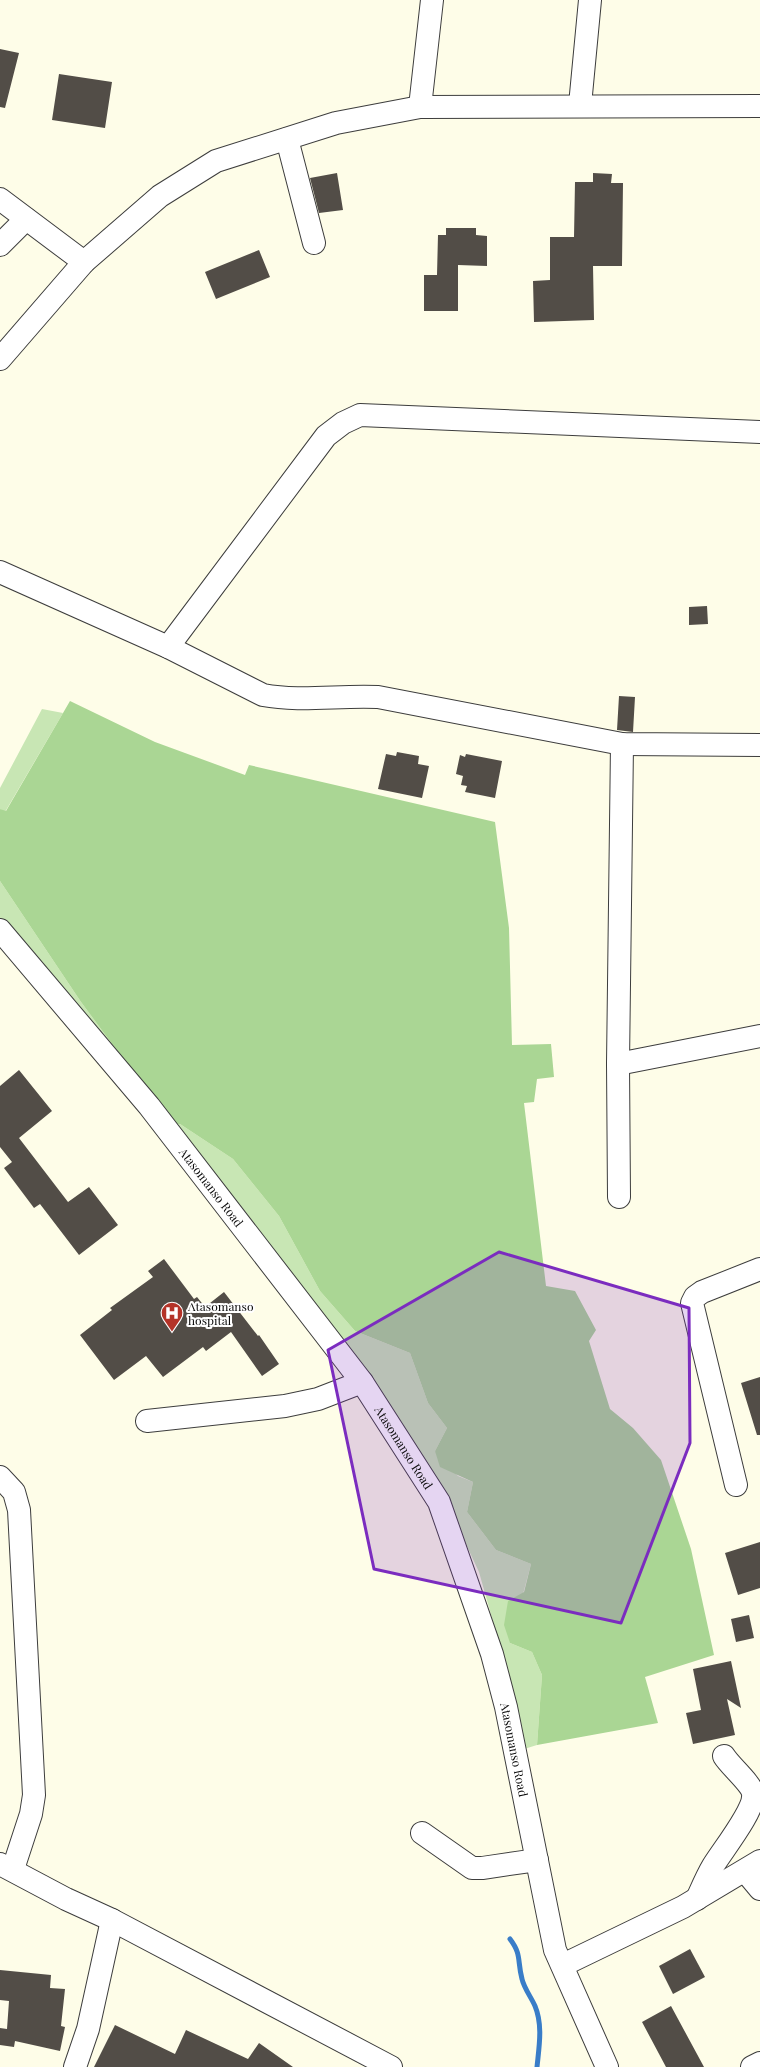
<svg xmlns="http://www.w3.org/2000/svg" width="760" height="2067" font-family="'Playfair Display',serif">
	<style>
		.green { fill: #c8e6b4 }
		.forest { fill: #aad694 }
		.lines { fill: none; stroke-linecap: round; stroke-linejoin: round }
		.stream { stroke: #397dc8; stroke-width: 5 }
		.building { fill: #524d47 }
		.minor-casing { stroke: #3d3d3d; stroke-width: 24 }
		.minor { stroke: #fff; stroke-width: 22 }
		.marked { fill: #7b2cbf; fill-opacity: 0.2; stroke: #7b2cbf; stroke-width: 3; stroke-linejoin: round }
		.labels { text-anchor: middle; dominant-baseline: central; stroke-width: 4; stroke-linejoin: round; paint-order: stroke }
		.street-label { font-size: 12px; fill: #0a0a0a; stroke: #fff }
		.poi-label { font-size: 12px; fill: #0a0a0a; stroke: #fff; text-anchor: start }
	</style>
	<rect width="100%" height="100%" fill="#fefde8"/>
	<path class="green" d="M 42,709 L 63,713 L 5,812 L 0,809 L 0,788 Z
		M 0,881 L 81,1002 L 172,1125 L 180,1124 L 233,1159 L 279,1216 L 320,1291 L 355,1331 L 410,1353 L 428,1403 L 447,1428 L 435,1451 L 458,1476 L 473,1482 L 467,1512 L 496,1550 L 531,1564 L 510,1643 L 532,1652 L 542,1675 L 537,1745 L 521,1750 L 510,1682 L 479,1572 L 442,1493 L 349,1351 L 245,1211 L 0,924 Z"/>
	<path class="forest" d="M 70,701 L 155,742 L 245,775 L 249,765 L 495,822 L 509,928 L 512,1045 L 551,1044 L 554,1077 L 537,1079 L 534,1102 L 524,1103 L 546,1286 L 575,1291 L 596,1330 L 589,1341 L 610,1409 L 633,1428 L 661,1460 L 691,1549 L 714,1655 L 645,1677 L 658,1723 L 537,1745 L 542,1675 L 532,1652 L 510,1643 L 504,1625 L 508,1601 L 524,1592 L 531,1564 L 496,1550 L 467,1512 L 473,1482 L 440,1467 L 435,1451 L 447,1428 L 428,1403 L 410,1353 L 355,1331 L 320,1291 L 279,1216 L 233,1159 L 180,1124 L 172,1125 L 81,1002 L 0,881 L 0,809 L 6,811 Z"/>
	<g class="lines">
		<path class="stream" d="M 510,1939 C 522,1955 517,1960 522,1979 C 524,1988 531,1997 535,2006 C 543,2025 539,2047 537,2067"/>
	</g>
	<path class="building" d="M 0,49 L 19,53 L 5,108 L 0,107 Z
		M 59,74 L 112,82 L 105,128 L 52,120 Z
		M 337,173 L 343,210 L 319,213 L 310,178 Z
		M 593,173 L 612,174 L 611,183 L 623,183 L 622,266 L 593,266 L 594,320 L 534,322 L 533,281 L 550,280 L 550,237 L 574,237 L 575,182 L 593,182 Z
		M 446,228 L 476,228 L 476,235 L 487,236 L 487,266 L 458,265 L 458,311 L 424,311 L 424,275 L 437,275 L 438,235 L 446,235 Z
		M 259,250 L 270,277 L 216,299 L 205,272 Z
		M 707,606 L 708,624 L 689,625 L 689,607 Z
		M 619,696 L 635,697 L 633,732 L 617,730 Z
		M 397,752 L 419,756 L 418,764 L 429,766 L 422,798 L 378,789 L 386,754 L 396,756 Z
		M 466,754 L 502,761 L 495,798 L 465,792 L 467,786 L 461,785 L 463,776 L 456,774 L 460,755 L 465,757 Z
		M 19,1070 L 52,1111 L 19,1138 L 68,1202 L 89,1187 L 118,1225 L 79,1255 L 40,1204 L 34,1208 L 4,1168 L 12,1162 L 0,1147 L 0,1086 Z
		M 164,1259 L 194,1299 L 197,1297 L 205,1307 L 224,1292 L 258,1336 L 259,1335 L 279,1364 L 262,1376 L 231,1332 L 206,1351 L 203,1347 L 163,1377 L 146,1356 L 114,1380 L 80,1335 L 112,1310 L 110,1308 L 153,1277 L 148,1271 Z
		M 760,1377 L 760,1435 L 757,1435 L 741,1383 Z
		M 760,1542 L 760,1588 L 738,1595 L 725,1553 Z
		M 749,1615 L 754,1638 L 736,1642 L 731,1619 Z
		M 731,1661 L 741,1708 L 727,1699 L 735,1735 L 693,1744 L 686,1713 L 701,1710 L 693,1669 Z
		M 690,1949 L 705,1977 L 673,1994 L 659,1966 Z
		M 0,1970 L 51,1975 L 50,1988 L 65,1989 L 61,2026 L 65,2027 L 60,2051 L 15,2041 L 14,2047 L 0,2045 L 0,2028 L 7,2029 L 9,2001 L 0,2000 Z
		M 671,2006 L 704,2067 L 666,2067 L 642,2022 Z
		M 115,2025 L 175,2054 L 186,2030 L 248,2059 L 259,2043 L 293,2067 L 94,2067 Z"/>
	<g class="lines">
		<g class="minor-casing">
			<g id="minor">
				<path d="M 580,105 L 590,0"/>
				<path d="M 420,107 L 432,0"/>
				<path d="M 287,139 L 314,243"/>
				<path d="M 0,199 L 84,262"/>
				<path d="M 0,245 L 26,219"/>
				<path d="M 0,359 L 84,262 L 160,196 L 216,161 L 336,123 L 420,107 L 760,106"/>
				<path d="M 0,572 L 168,647 L 263,695 C 300,702 340,695 378,697 L 622,744 L 760,745"/>
				<path d="M 168,647 L 326,436 L 343,423 L 360,415 L 760,432"/>
				<path id="s1" d="M 0,930 L 149,1106 L 362,1382 L 439,1502 L 492,1654 L 506,1707 L 555,1950 L 607,2067"/>
				<path d="M 618,1064 L 760,1036"/>
				<path d="M 619,1197 L 618,1064 L 622,744"/>
				<path d="M 147,1421 L 285,1406 L 318,1399 L 362,1382"/>
				<path d="M 0,1477 L 14,1492 L 19,1510 L 34,1795 L 31,1814 L 13,1869"/>
				<path d="M 736,1485 L 692,1303 L 695,1297 L 702,1292 L 760,1269"/>
				<path d="M 422,1833 L 472,1868 L 482,1868 L 537,1860"/>
				<path d="M 0,1864 L 66,1899 L 112,1920 L 391,2067"/>
				<path d="M 745,1871 L 760,1889"/>
				<path d="M 697,1899 C 702,1888 707,1876 713,1866 C 722,1851 755,1810 753,1794 C 752,1784 730,1766 724,1756"/>
				<path d="M 563,1965 L 683,1907 L 760,1861"/>
				<path d="M 75,2067 L 88,2029 L 112,1920"/>
				<path d="M 752,2067 L 760,2063"/>
			</g>
		</g>
		<use href="#minor" class="minor"/>
	</g>
	<path class="marked" d="M 499,1252 L 689,1308 L 690,1443 L 621,1623 L 374,1569 L 328,1350 Z"/>
	<defs>
		<g id="hospital-pin" transform="scale(1.15)"><path d="M0 17L-7.5 6A9.5 9.5 0 1 1 7.5 6Z" fill="#b43328" stroke="#fff"/><path d="M-5-5h3v3.5h4V-5h3V5h-3V1.5h-4V5h-3Z" fill="#fff"/></g>
	</defs>
	<g fill-rule="evenodd">
		<use href="#hospital-pin" x="172" y="1313"/>
	</g>
	<g class="labels">
		<g class="street-label">
			<text stroke="none"><textPath href="#s1" startOffset="333">Atasomanso Road</textPath></text>
			<text stroke="none"><textPath href="#s1" startOffset="657">Atasomanso Road</textPath></text>
			<text stroke="none"><textPath href="#s1" startOffset="981">Atasomanso Road</textPath></text>
		</g>
		<g class="poi-label">
			<text x="188" y="1306">Atasomanso<tspan x="188" dy="14">hospital</tspan></text>
		</g>
	</g>
</svg>
